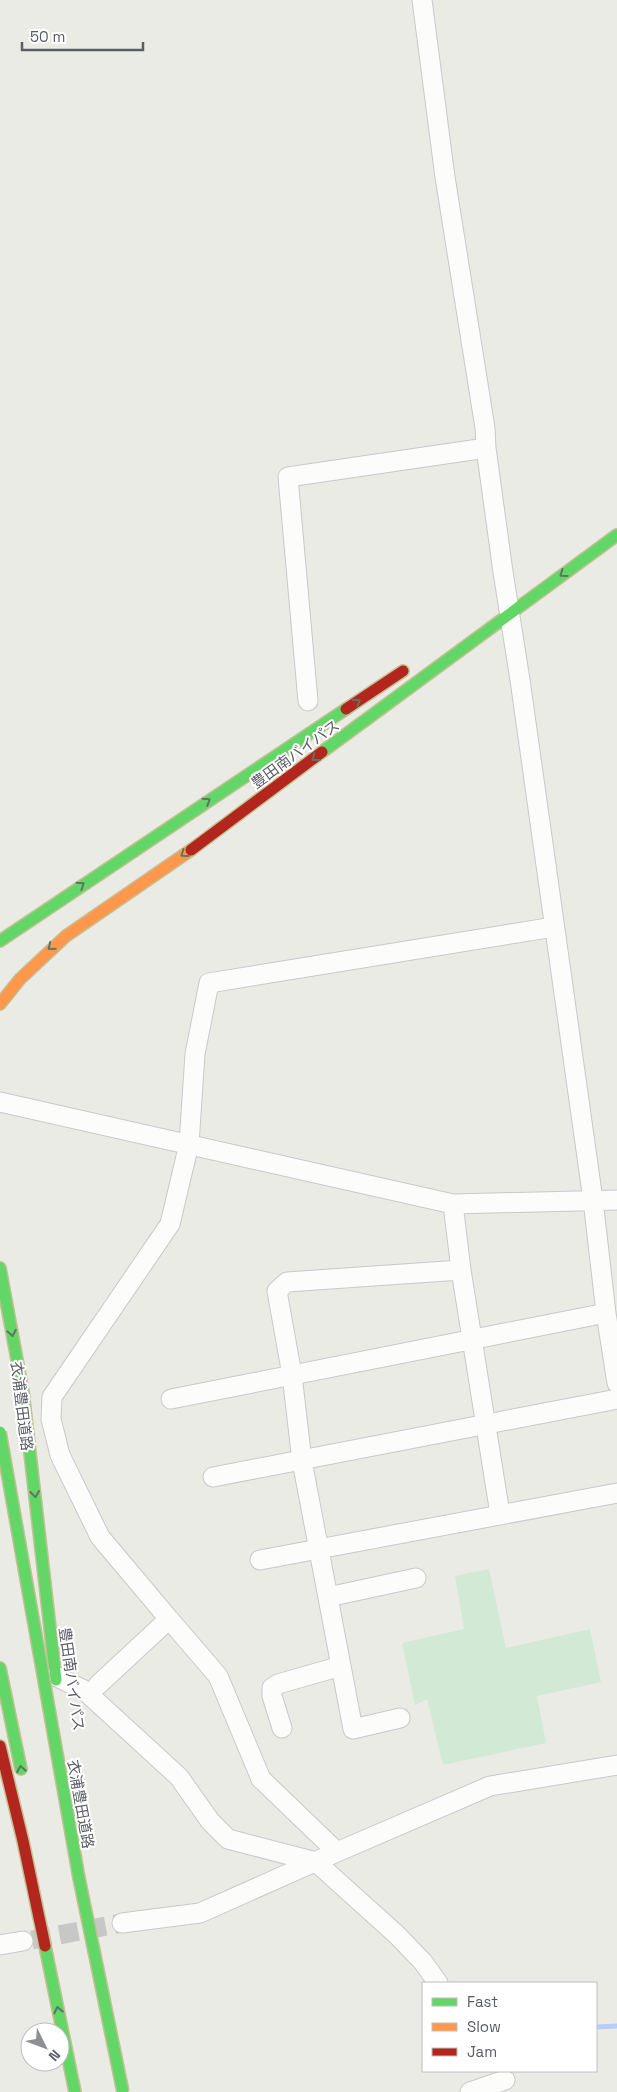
<svg xmlns="http://www.w3.org/2000/svg" width="617" height="2092" font-family="'Space Grotesk','Noto Sans JP',sans-serif">
	<style>
		.green { fill: #d2e9d6 }
		.lines { fill: none; stroke-linecap: round; stroke-linejoin: round }
		.stream { stroke: #b8cdf8; stroke-width: 5 }
		.street-tunnel { stroke: #c7c8c6; stroke-width: 19; stroke-dasharray: 19 9; stroke-linecap: butt }
		.street-casing { stroke: #c8c9c8; stroke-width: 21 }
		.fast-casing { stroke: #c3c092; stroke-width: 14 }
		.slow-casing { stroke: #c3c092; stroke-width: 14 }
		.jam-casing { stroke: #c3c092; stroke-width: 14 }
		.street { stroke: #fcfcfb; stroke-width: 19 }
		.fast { stroke: #63d668; stroke-width: 11 }
		.slow { stroke: #ff974d; stroke-width: 11 }
		.jam { stroke: #b3261e; stroke-width: 11 }
		.fast-bridge-casing { stroke: #c3c092; stroke-width: 14; stroke-linecap: butt }
		.fast-bridge { stroke: #63d668; stroke-width: 11 }
		.oneway { stroke: #5d7565 }
		.labels { text-anchor: middle; dominant-baseline: central; stroke-width: 4; stroke-linejoin: round; paint-order: stroke }
		.street-label { font-size: 15px; fill: #5b5d64; stroke: #fff }
	</style>
	<rect width="100%" height="100%" fill="#ebebe6"/>
	<path class="green" d="M 489,1569 L 506,1648 L 590,1629 L 601,1682 L 537,1696 L 546,1743 L 443,1765 L 427,1699 L 415,1705 L 402,1643 L 464,1629 L 455,1576 Z"/>
	<g class="lines">
		<path class="stream" d="M 596,2027 L 617,2026"/>
		<path class="street-tunnel" d="M 32,1940 L 122,1923"/>
		<g class="street-casing">
			<path id="street" d="M 422,0 L 445,177 L 485,428 L 486,448 L 503,572 L 520,680 L 593,1200 L 606,1313 L 617,1383
				M 308,701 L 288,477 L 486,448
				M 0,1102 L 453,1204 L 617,1200
				M 453,1204 L 461,1270 L 500,1514
				M 171,1399 L 606,1313
				M 213,1477 L 617,1399
				M 260,1560 L 617,1493
				M 328,1597 L 416,1578
				M 169,1619 L 218,1676 L 261,1779 L 337,1852
				M 55,1676 L 84,1690 L 179,1777 L 210,1821 L 228,1839 L 316,1862 L 397,1935 L 423,1962 L 438,1983
				M 98,1685 L 169,1619 L 100,1537 L 60,1455 L 51,1419 L 52,1397 L 170,1224 L 189,1144 L 195,1054 L 209,983 L 554,927
				M 400,1718 L 353,1729 L 302,1461 L 292,1375 L 277,1291 L 287,1282 L 461,1270
				M 282,1728 L 272,1696 L 272,1688 L 278,1684 L 341,1666
				M 122,1923 L 200,1913 L 337,1852 L 490,1786 L 617,1765
				M 0,1945 L 23,1941
				M 470,2092 L 505,2080"/>
		</g>
		<g class="fast-casing">
			<path id="fast" d="M 322,752 L 617,535
				M 0,941 L 346,709
				M 0,1268 L 23,1392 L 56,1680
				M 0,1668 L 21,1769
				M 45,1946 L 75,2092"/>
		</g>
		<g class="slow-casing">
			<path id="slow" d="M 0,1004 L 20,979 L 66,936 L 191,850"/>
		</g>
		<g class="jam-casing">
			<path id="jam" d="M 346,709 L 403,671
				M 191,850 L 322,752
				M 0,1746 L 23,1841 L 45,1946"/>
		</g>
		<use href="#street" class="street"/>
		<use href="#fast" class="fast"/>
		<use href="#slow" class="slow"/>
		<use href="#jam" class="jam"/>
		<g class="fast-bridge-casing">
			<path id="fast-bridge" d="M 0,1432 L 79,1878 L 123,2092"/>
		</g>
		<use href="#fast-bridge" class="fast-bridge"/>
	</g>
	<defs><path id="oneway-chevron" d="M-2-3.5L2.5 0L-2 3.5" fill="none" stroke-width="1.6" stroke-linecap="round" stroke-linejoin="round" transform="scale(1.25)"/></defs>
	<g class="oneway">
		<use href="#oneway-chevron" transform="translate(563 574) rotate(144)"/>
		<use href="#oneway-chevron" transform="translate(357 702) rotate(-33)"/>
		<use href="#oneway-chevron" transform="translate(315 758) rotate(144)"/>
		<use href="#oneway-chevron" transform="translate(207 801) rotate(-33)"/>
		<use href="#oneway-chevron" transform="translate(184 854) rotate(144)"/>
		<use href="#oneway-chevron" transform="translate(81 885) rotate(-34)"/>
		<use href="#oneway-chevron" transform="translate(51 947) rotate(141)"/>
		<use href="#oneway-chevron" transform="translate(12 1333) rotate(80)"/>
		<use href="#oneway-chevron" transform="translate(35 1494) rotate(84)"/>
		<use href="#oneway-chevron" transform="translate(21 1769) rotate(-100)"/>
		<use href="#oneway-chevron" transform="translate(58 2010) rotate(-102)"/>
	</g>
	<g class="labels">
		<g class="street-label">
			<text transform="translate(295 754) rotate(-36)">豊田南バイパス</text>
			<text transform="translate(22 1406) rotate(83)">衣浦豊田道路</text>
			<text transform="translate(72 1679) rotate(82)">豊田南バイパス</text>
			<text transform="translate(81 1804) rotate(80)">衣浦豊田道路</text>
		</g>
	</g>
	<rect x="422" y="1982" width="175" height="90" fill="#ffffff" stroke="#bdbec1"/>
	<rect x="432" y="1998" width="25" height="8" fill="#63d668" stroke="#bdbec1"/>
	<text x="467" y="2007" font-size="15" fill="#5b5d64">Fast</text>
	<rect x="432" y="2023" width="25" height="8" fill="#ff974d" stroke="#bdbec1"/>
	<text x="467" y="2032" font-size="15" fill="#5b5d64">Slow</text>
	<rect x="432" y="2048" width="25" height="8" fill="#b3261e" stroke="#bdbec1"/>
	<text x="467" y="2057" font-size="15" fill="#5b5d64">Jam</text>
	<g transform="translate(45 2047) rotate(132)"><circle r="24" fill="#ffffff" stroke="#bdbec1"/>
	<path d="M0-4L9 19L0 12L-9 19Z" fill="#8d8f92"/>
	<text y="-8" font-size="14" font-weight="bold" text-anchor="middle" fill="#5b5d64">N</text>
	</g>
	<path d="M22 42v8h121v-8" fill="none" stroke="#5b5d64" stroke-width="2.5"/>
	<text x="30" y="42" font-size="15" fill="#5b5d64" stroke="#ffffff" stroke-width="4" paint-order="stroke">50 m</text>
</svg>
